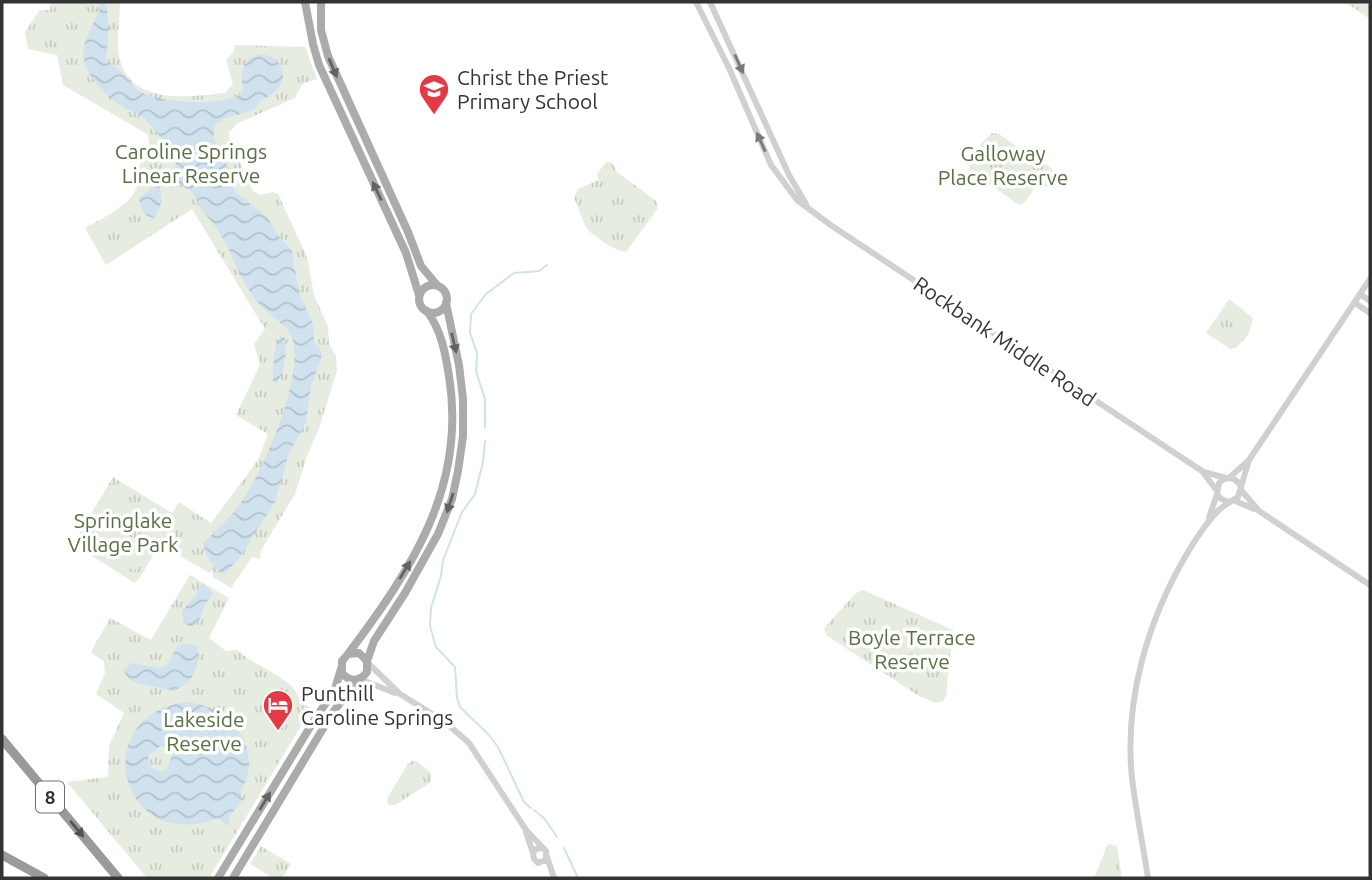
<svg xmlns="http://www.w3.org/2000/svg" width="1372" height="880" font-family="Ubuntu,sans-serif">
	<style>
		.grass { fill: url(#grass-tufts) }
		.garden { fill: #e6ecdf }
		.water { fill: url(#water-waves); fill-rule: evenodd }
		.lines { fill: none; stroke-linecap: round; stroke-linejoin: round }
		.stream { stroke: #cfe2ee; stroke-width: 2 }
		.minor { stroke: #d0d0d0; stroke-width: 6 }
		.major { stroke: #ababab; stroke-width: 8 }
		.highway { stroke: #9a9a9a; stroke-width: 9 }
		.oneway { fill: #7a7a7a }
		.oneway2 { fill: #636363 }
		.oneway3 { fill: #525252 }
		.labels { text-anchor: middle; dominant-baseline: central; stroke-width: 7; stroke-linejoin: round; paint-order: stroke }
		.shield { fill: #fff; stroke: #707070; stroke-width: 2 }
		.shield-label { font-size: 19px; font-weight: bold; fill: #333 }
		.poi-label { font-size: 21px; fill: #333; stroke: #fff; text-anchor: start }
		.park-label { font-size: 21px; fill: #56703f; stroke: #fff }
		.street-label { font-size: 21px; fill: #333; stroke: #fff }
	</style>
	<defs>
		<pattern id="grass-tufts" width="24" height="20" patternUnits="userSpaceOnUse" patternTransform="scale(1.75)"><rect width="24" height="20" fill="#e6ecdf"/><path d="M3 7l-1-3M5 7V3M7 7l1-3M15 17l-1-3M17 17v-4M19 17l1-3" fill="none" stroke="#c6cbc0"/></pattern>
		<pattern id="water-waves" width="16" height="10" patternUnits="userSpaceOnUse" patternTransform="scale(1.75)"><rect width="16" height="10" fill="#cfe2ee"/><path d="M0 5q4-4 8 0t8 0" fill="none" stroke="#b2c2cd"/></pattern>
	</defs>
	<rect width="100%" height="100%" fill="#fff"/>
	<path class="grass" d="M 51,2 L 120,2 C 120,19 116,40 119,56 C 129,106 189,97 225,93 L 233,84 L 226,60 L 233,53 L 235,45 L 305,47 L 317,79 L 302,84 L 295,98 L 236,124 L 229,133 L 230,141 L 253,191 L 260,195 L 273,192 L 278,194 L 307,257 L 314,295 L 328,327 L 329,344 L 336,356 L 337,371 L 319,428 L 307,456 L 295,494 L 261,550 L 260,559 L 252,557 L 231,588 L 213,577 L 212,570 L 210,573 L 164,547 C 149,552 147,572 135,583 L 73,544 L 113,477 L 172,513 L 179,502 L 211,523 L 258,460 L 268,434 L 236,415 L 260,365 L 254,344 L 265,329 L 192,209 L 106,265 L 85,228 C 106,216 147,199 138,168 C 143,157 153,146 147,134 L 63,85 L 57,55 L 28,49 L 25,32 L 40,10 L 50,10 Z
		M 1345,2 L 1370,2 L 1370,19 Z
		M 992,133 L 999,134 L 1042,164 L 1048,165 L 1056,174 L 1047,187 L 1039,182 L 1025,202 L 1019,205 L 970,170 C 967,155 982,143 992,133 Z
		M 606,162 L 612,163 L 617,172 L 656,201 L 658,208 L 626,252 C 615,251 595,237 587,229 C 585,227 576,202 574,197 L 578,189 L 599,180 L 597,174 Z
		M 1229,299 L 1253,318 L 1248,335 L 1236,348 L 1230,349 L 1206,333 Z
		M 190,575 L 229,598 L 209,638 L 226,651 L 237,650 C 253,664 274,671 290,685 C 300,693 294,701 312,708 L 209,878 L 147,878 L 67,782 L 108,777 L 109,746 L 124,713 L 96,694 L 105,673 L 104,662 L 91,652 L 110,618 L 151,640 Z
		M 863,590 L 953,630 L 946,696 L 943,701 L 936,703 L 919,696 L 826,635 L 824,629 L 827,625 L 856,593 Z
		M 417,761 L 431,773 L 431,782 L 395,805 L 389,805 L 387,802 L 388,797 L 408,764 L 412,761 Z
		M 1108,844 L 1117,846 L 1122,878 L 1094,878 Z
		M 261,846 L 291,864 L 282,878 L 273,878 L 250,864 Z"/>
	<path class="garden" d="M 136,538 L 150,545 L 134,571 L 121,563 Z"/>
	<path class="water" d="M 98,2 L 106,2 L 109,27 L 106,60 C 110,65 115,67 119,70 C 128,78 132,87 143,93 C 162,103 230,108 243,91 C 243,83 240,76 243,69 C 251,40 295,59 280,85 C 276,92 271,95 264,99 C 259,102 257,107 252,110 C 238,117 225,114 214,127 L 214,139 L 226,162 L 235,192 L 268,218 L 276,233 L 292,251 L 299,293 L 313,324 L 314,341 L 320,349 L 322,355 L 311,386 L 306,422 L 289,453 L 275,502 L 238,560 L 224,574 C 212,567 206,557 203,543 C 216,531 230,518 240,504 C 262,474 308,370 291,335 C 286,324 263,311 254,298 C 238,276 231,249 216,227 C 211,220 204,214 199,206 C 197,202 196,196 192,192 C 187,187 179,188 176,179 C 173,171 177,161 177,153 C 162,143 154,126 140,115 C 135,111 130,111 125,108 C 105,96 76,70 85,43 C 88,31 96,20 100,8 Z
		M 155,185 L 159,186 C 163,197 161,207 155,218 C 143,217 141,210 139,199 Z
		M 280,336 L 285,338 C 286,353 286,372 276,383 L 273,381 C 273,365 273,350 280,336 Z
		M 199,586 L 206,586 L 213,593 C 211,597 208,600 206,603 C 200,614 203,622 190,627 L 183,621 L 182,611 L 196,595 Z
		M 186,643 L 197,646 C 201,668 194,680 174,691 L 137,683 L 128,678 L 124,671 L 131,663 L 160,668 L 168,664 L 177,646 Z
		M 185,702 C 218,704 250,729 249,765 C 249,776 243,786 238,796 L 243,799 L 230,816 L 229,826 L 218,818 C 121,856 85,718 185,702 ZM 160,746 L 171,747 L 174,750 L 167,769 L 162,772 L 152,768 L 148,760 L 149,755 Z"/>
	<g class="lines">
		<path class="stream" d="M 485,427 L 485,399 L 476,371 L 477,353 L 470,333 L 471,314 L 486,294 L 514,273 L 539,271 L 547,265
			M 485,441 L 483,462 L 475,494 L 462,512 L 443,560 L 441,576 L 431,608 L 430,626 L 436,647 L 455,667 L 457,698 L 460,707 L 489,735 L 498,747 L 524,802 L 531,808
			M 534,810 L 544,818 L 557,837
			M 564,848 L 578,878"/>
		<path class="minor" d="M 696,2 L 729,68 L 771,165 L 797,200 L 832,226 L 1202,471 L 1217,491
			M 710,2 L 789,175 L 806,204
			M 1360,294 L 1370,301
			M 1355,303 L 1370,313
			M 1204,472 L 1226,478
			M 1229,478 L 1249,460 L 1370,279
			M 1241,490 L 1259,511 L 1370,585
			M 1233,500 L 1254,509
			M 1230,502 L 1221,499 L 1217,494 L 1219,483 C 1227,475 1236,477 1241,487
			M 1209,518 L 1217,494
			M 368,663 L 400,694 L 445,722 L 469,743 L 526,830 L 546,851 L 546,860 L 538,863 L 534,859 L 533,853 L 536,849 L 542,848
			M 360,679 L 395,693
			M 526,832 L 533,853
			M 547,857 L 554,878
			M 1148,878 C 1143,845 1136,811 1132,778 C 1124,699 1148,619 1188,552 C 1197,537 1207,521 1220,509 C 1226,504 1232,501 1238,497 L 1249,460"/>
		<path class="major" d="M 305,2 L 313,44 L 319,65 L 406,253 L 419,295
			M 321,2 L 321,30 L 328,56 L 408,232 L 421,266 L 437,285
			M419 299a14 14 0 1 1 28 0a14 14 0 1 1-28 0Z
			M 348,654 C 411,570 467,487 449,376 C 445,352 442,332 427,311
			M 367,661 L 359,653 L 348,654 L 342,661 L 342,673 C 349,682 360,682 367,672 L 367,661 L 374,641 L 405,593 L 438,534 L 452,499 L 458,471 L 463,436 L 463,399 L 459,365 L 446,303
			M 218,878 L 318,714 L 334,692 L 341,669
			M 233,878 L 333,712 L 358,680"/>
		<path class="highway" d="M 2,739 L 118,878
			M 2,855 L 44,878"/>
	</g>
	<defs><path id="oneway-solid" d="M-6-.8H1V-3.2L6.5 0L1 3.2V.8H-6Z" transform="scale(1.75)"/></defs>
	<g class="oneway">
		<use href="#oneway-solid" transform="translate(739 64) rotate(66)"/>
		<use href="#oneway-solid" transform="translate(761 142) rotate(-114)"/>
	</g>
	<g class="oneway2">
		<use href="#oneway-solid" transform="translate(333 68) rotate(67)"/>
		<use href="#oneway-solid" transform="translate(377 191) rotate(-115)"/>
		<use href="#oneway-solid" transform="translate(454 343) rotate(77)"/>
		<use href="#oneway-solid" transform="translate(450 503) rotate(108)"/>
		<use href="#oneway-solid" transform="translate(405 570) rotate(-59)"/>
		<use href="#oneway-solid" transform="translate(265 801) rotate(-59)"/>
	</g>
	<use class="oneway3" href="#oneway-solid" transform="translate(77 829) rotate(50)"/>
	<defs>
		<g id="school-pin" transform="scale(1.575)"><path d="M0 17L-7.5 6A9.5 9.5 0 1 1 7.5 6Z" fill="#e63946" stroke="#fff"/><path d="M0-5L7-2L0 1L-7-2ZM-4 1L0 2.5L4 1V4Q0 6-4 4Z" fill="#fff"/></g>
		<g id="hotel-pin" transform="scale(1.575)"><path d="M0 17L-7.5 6A9.5 9.5 0 1 1 7.5 6Z" fill="#e63946" stroke="#fff"/><path d="M-6-4.5h1.5V1H6V5H4.5V3h-9V5H-6ZM-4 0a1.8 1.8 0 1 1 3.6 0ZM.5 0V-2.5h3Q6-2.5 6 0Z" fill="#fff"/></g>
	</defs>
	<g fill-rule="evenodd">
		<use href="#school-pin" x="434" y="89"/>
		<use href="#hotel-pin" x="278" y="705"/>
	</g>
	<g class="labels">
		<rect class="shield" x="36" y="781.5" width="28" height="31" rx="5"/>
		<g class="shield-label">
			<text x="50" y="797">8</text>
		</g>
		<g class="poi-label">
			<text x="457" y="77">Christ the Priest<tspan x="457" dy="24">Primary School</tspan></text>
			<text x="301" y="693">Punthill<tspan x="301" dy="24">Caroline Springs</tspan></text>
		</g>
		<g class="park-label">
			<text x="191" y="151">Caroline Springs<tspan x="191" dy="24">Linear Reserve</tspan></text>
			<text x="1003" y="153">Galloway<tspan x="1003" dy="24">Place Reserve</tspan></text>
			<text x="123" y="520">Springlake<tspan x="123" dy="24">Village Park</tspan></text>
			<text x="912" y="637">Boyle Terrace<tspan x="912" dy="24">Reserve</tspan></text>
			<text x="204" y="719">Lakeside<tspan x="204" dy="24">Reserve</tspan></text>
		</g>
		<g class="street-label">
			<text transform="translate(1005 341) rotate(34)">Rockbank Middle Road</text>
		</g>
	</g>
	<rect width="1372" height="880" fill="none" stroke="#333333" stroke-width="7"/>
</svg>
